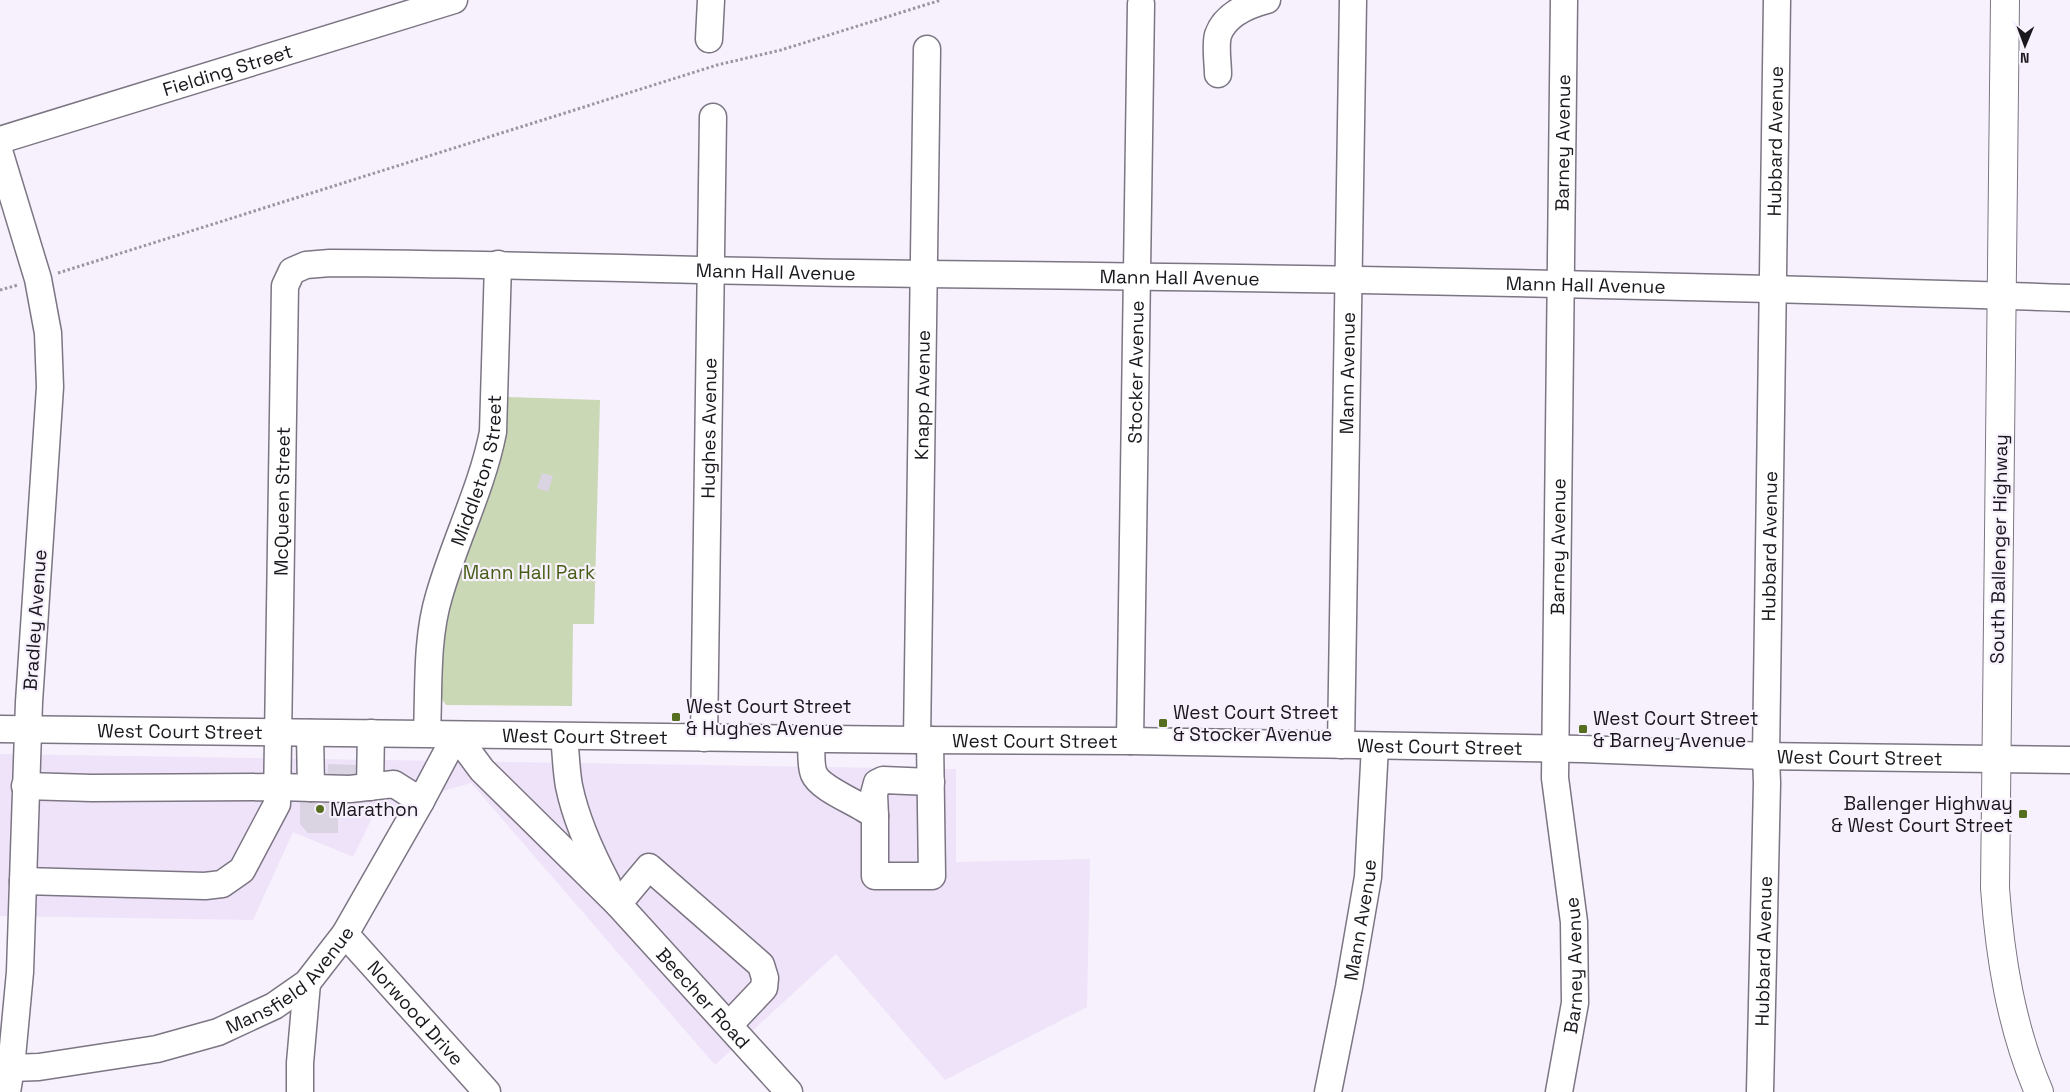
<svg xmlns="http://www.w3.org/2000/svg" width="2070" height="1092" font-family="'Space Grotesk',sans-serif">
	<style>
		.built { fill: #eee3f9 }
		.green { fill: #cad8b6 }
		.building { fill: #dad3e2 }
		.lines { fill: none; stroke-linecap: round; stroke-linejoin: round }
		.minor-casing { stroke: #7c7583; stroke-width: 29 }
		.major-casing { stroke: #7c7583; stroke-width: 30 }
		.path { stroke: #9a969f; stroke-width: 3; stroke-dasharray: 2.5 2.5; stroke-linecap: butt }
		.minor { stroke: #fff; stroke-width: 26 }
		.major { stroke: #fff; stroke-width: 28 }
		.poi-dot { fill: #566e20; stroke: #f7f1fd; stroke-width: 2 }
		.labels { text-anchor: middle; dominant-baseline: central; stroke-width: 4.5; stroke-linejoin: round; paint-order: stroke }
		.street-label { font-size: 19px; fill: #1a171d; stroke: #f7f1fd }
		.park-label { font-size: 19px; fill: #475d16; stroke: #f7f1fd }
		.poi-label { font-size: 19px; fill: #1a171d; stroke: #f7f1fd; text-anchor: start }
	</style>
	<rect width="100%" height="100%" fill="#f7f1fd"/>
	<path class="built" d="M 0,754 L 956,769 L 956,862 L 1090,859 L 1087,1007 L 945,1080 L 836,954 L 715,1065 L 471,783 L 443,791 L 412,827 L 377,808 L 353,857 L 293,832 L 253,920 L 0,916 Z"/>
	<path class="green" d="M 507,397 L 600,400 L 594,624 L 573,624 L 572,706 L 446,705 L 441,698 L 442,632 Z"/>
	<path class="building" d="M 542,473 L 553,476 L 548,492 L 537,488 Z
		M 328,764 L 356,765 L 355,787 L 327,786 Z
		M 300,793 L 338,793 L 338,833 L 308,833 L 300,824 Z"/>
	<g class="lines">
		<g class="minor-casing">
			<g id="minor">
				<path d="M 709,39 L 711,0"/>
				<path d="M 1218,74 C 1218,63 1215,46 1218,35 C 1225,15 1248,5 1267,0"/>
				<path id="s1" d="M 0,140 L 454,0"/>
				<path d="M 0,154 L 38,279 L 48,333 L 50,387 L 29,702 L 20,972 L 11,1068 L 7,1092"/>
				<path id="s2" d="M 0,729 L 917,740 L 1130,741 L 1582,749 L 1766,756 L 2070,760"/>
				<path d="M 310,733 L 311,788"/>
				<path id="s3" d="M 427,733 C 429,688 426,639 439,596 C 455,540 482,488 493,432 L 498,264"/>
				<path d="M 564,737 C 566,753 566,770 569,786 C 576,820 591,853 607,883"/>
				<path id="s4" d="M 704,738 L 713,117"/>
				<path d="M 811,739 C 812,750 810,765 814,774 C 821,790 860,803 875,816 L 875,876 L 932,876 L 930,740"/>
				<path id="s5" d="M 917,740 L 927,49"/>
				<path id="s6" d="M 1130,741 L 1141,4"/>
				<path id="s7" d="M 1341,745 L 1353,0"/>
				<path d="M 25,786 L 92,788 L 278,787 L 350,789 L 394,784 L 421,801"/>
				<path d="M 370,787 L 371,733"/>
				<path d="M 875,816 L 874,794 L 877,783 L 883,780 L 931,782"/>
				<path id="s8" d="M 23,881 L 205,886 L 222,884 L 242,870 L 277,804 L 285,286 L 292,271 L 306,265 L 330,263 C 528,264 726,272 924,274 C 1306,278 1688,285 2070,298"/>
				<path d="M 618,904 L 649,867 L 761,965 L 765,978 L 764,988 L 729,1025"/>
				<path id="s9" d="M 345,934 L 487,1092"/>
				<path id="s10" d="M 11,1068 L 39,1067 L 157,1049 L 218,1032 L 274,1006 L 307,983 L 345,934 L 421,801 L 456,735 L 482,770 L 618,904 L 789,1092"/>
				<path d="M 300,1092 L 300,1063 L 307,983"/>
				<path id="s11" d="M 1328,1092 L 1349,987 L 1368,877 L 1375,746"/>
				<path id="s12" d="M 1559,1092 L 1575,1003 L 1574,922 L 1555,778 L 1564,0"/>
				<path id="s13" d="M 1760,1092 L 1767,783 L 1766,756 L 1777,0"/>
			</g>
		</g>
		<g class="major-casing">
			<path id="major" d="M 2005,0 L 1995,888 C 2000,957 2011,1027 2039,1092"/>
		</g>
		<path class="path" d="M 58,273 L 717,65 L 781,50 L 941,0
			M 0,290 L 18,285"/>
		<use href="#minor" class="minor"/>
		<use href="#major" class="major"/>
	</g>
	<g class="poi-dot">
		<rect x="671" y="712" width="10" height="10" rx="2.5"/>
		<rect x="1158" y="718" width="10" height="10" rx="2.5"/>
		<rect x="1578" y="724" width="10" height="10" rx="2.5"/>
		<circle cx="320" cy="809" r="5"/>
		<rect x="2018" y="809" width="10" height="10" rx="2.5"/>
	</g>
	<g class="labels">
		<g class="street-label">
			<text stroke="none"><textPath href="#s1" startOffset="238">Fielding Street</textPath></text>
			<text stroke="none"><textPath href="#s13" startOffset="951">Hubbard Avenue</textPath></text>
			<text stroke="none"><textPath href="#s12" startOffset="952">Barney Avenue</textPath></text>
			<text stroke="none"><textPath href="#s8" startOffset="1318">Mann Hall Avenue</textPath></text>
			<text stroke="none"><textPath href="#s8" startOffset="1722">Mann Hall Avenue</textPath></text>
			<text stroke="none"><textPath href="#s8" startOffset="2128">Mann Hall Avenue</textPath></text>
			<text stroke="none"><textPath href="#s6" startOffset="369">Stocker Avenue</textPath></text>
			<text stroke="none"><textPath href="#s7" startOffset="372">Mann Avenue</textPath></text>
			<text stroke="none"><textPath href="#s5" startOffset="345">Knapp Avenue</textPath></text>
			<text stroke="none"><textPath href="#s4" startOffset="310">Hughes Avenue</textPath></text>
			<text stroke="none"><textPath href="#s3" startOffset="270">Middleton Street</textPath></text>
			<text stroke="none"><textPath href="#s8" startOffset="601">McQueen Street</textPath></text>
			<text stroke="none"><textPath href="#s13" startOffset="546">Hubbard Avenue</textPath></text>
			<text stroke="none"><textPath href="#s12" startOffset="548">Barney Avenue</textPath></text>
			<text transform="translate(1999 549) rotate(-89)">South Ballenger Highway</text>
			<text transform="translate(35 620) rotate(-86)">Bradley Avenue</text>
			<text stroke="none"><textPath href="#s2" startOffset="180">West Court Street</textPath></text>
			<text stroke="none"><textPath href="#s2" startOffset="585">West Court Street</textPath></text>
			<text stroke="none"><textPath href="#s2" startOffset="1035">West Court Street</textPath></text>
			<text stroke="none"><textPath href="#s2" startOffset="1440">West Court Street</textPath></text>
			<text stroke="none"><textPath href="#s2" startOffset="1860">West Court Street</textPath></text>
			<text stroke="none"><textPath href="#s11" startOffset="175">Mann Avenue</textPath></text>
			<text stroke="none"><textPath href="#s13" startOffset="141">Hubbard Avenue</textPath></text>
			<text stroke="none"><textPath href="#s12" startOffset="128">Barney Avenue</textPath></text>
			<text stroke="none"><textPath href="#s10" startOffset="301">Mansfield Avenue</textPath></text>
			<text stroke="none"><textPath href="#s10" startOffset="964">Beecher Road</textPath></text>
			<text stroke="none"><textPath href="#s9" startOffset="106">Norwood Drive</textPath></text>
		</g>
		<g class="park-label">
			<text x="529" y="572">Mann Hall Park</text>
		</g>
		<g class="poi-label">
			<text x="686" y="706">West Court Street<tspan x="686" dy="22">&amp; Hughes Avenue</tspan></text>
			<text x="1173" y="712">West Court Street<tspan x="1173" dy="22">&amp; Stocker Avenue</tspan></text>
			<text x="1593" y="718">West Court Street<tspan x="1593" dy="22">&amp; Barney Avenue</tspan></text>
			<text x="2013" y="803" text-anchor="end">Ballenger Highway<tspan x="2013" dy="22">&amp; West Court Street</tspan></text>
			<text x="330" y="809">Marathon</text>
		</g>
	</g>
	<g transform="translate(2025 45) rotate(181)" stroke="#f7f1fd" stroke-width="4" paint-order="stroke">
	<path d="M0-4L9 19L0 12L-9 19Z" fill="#1a171d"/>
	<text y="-8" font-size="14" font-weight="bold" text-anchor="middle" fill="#1a171d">N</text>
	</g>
</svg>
